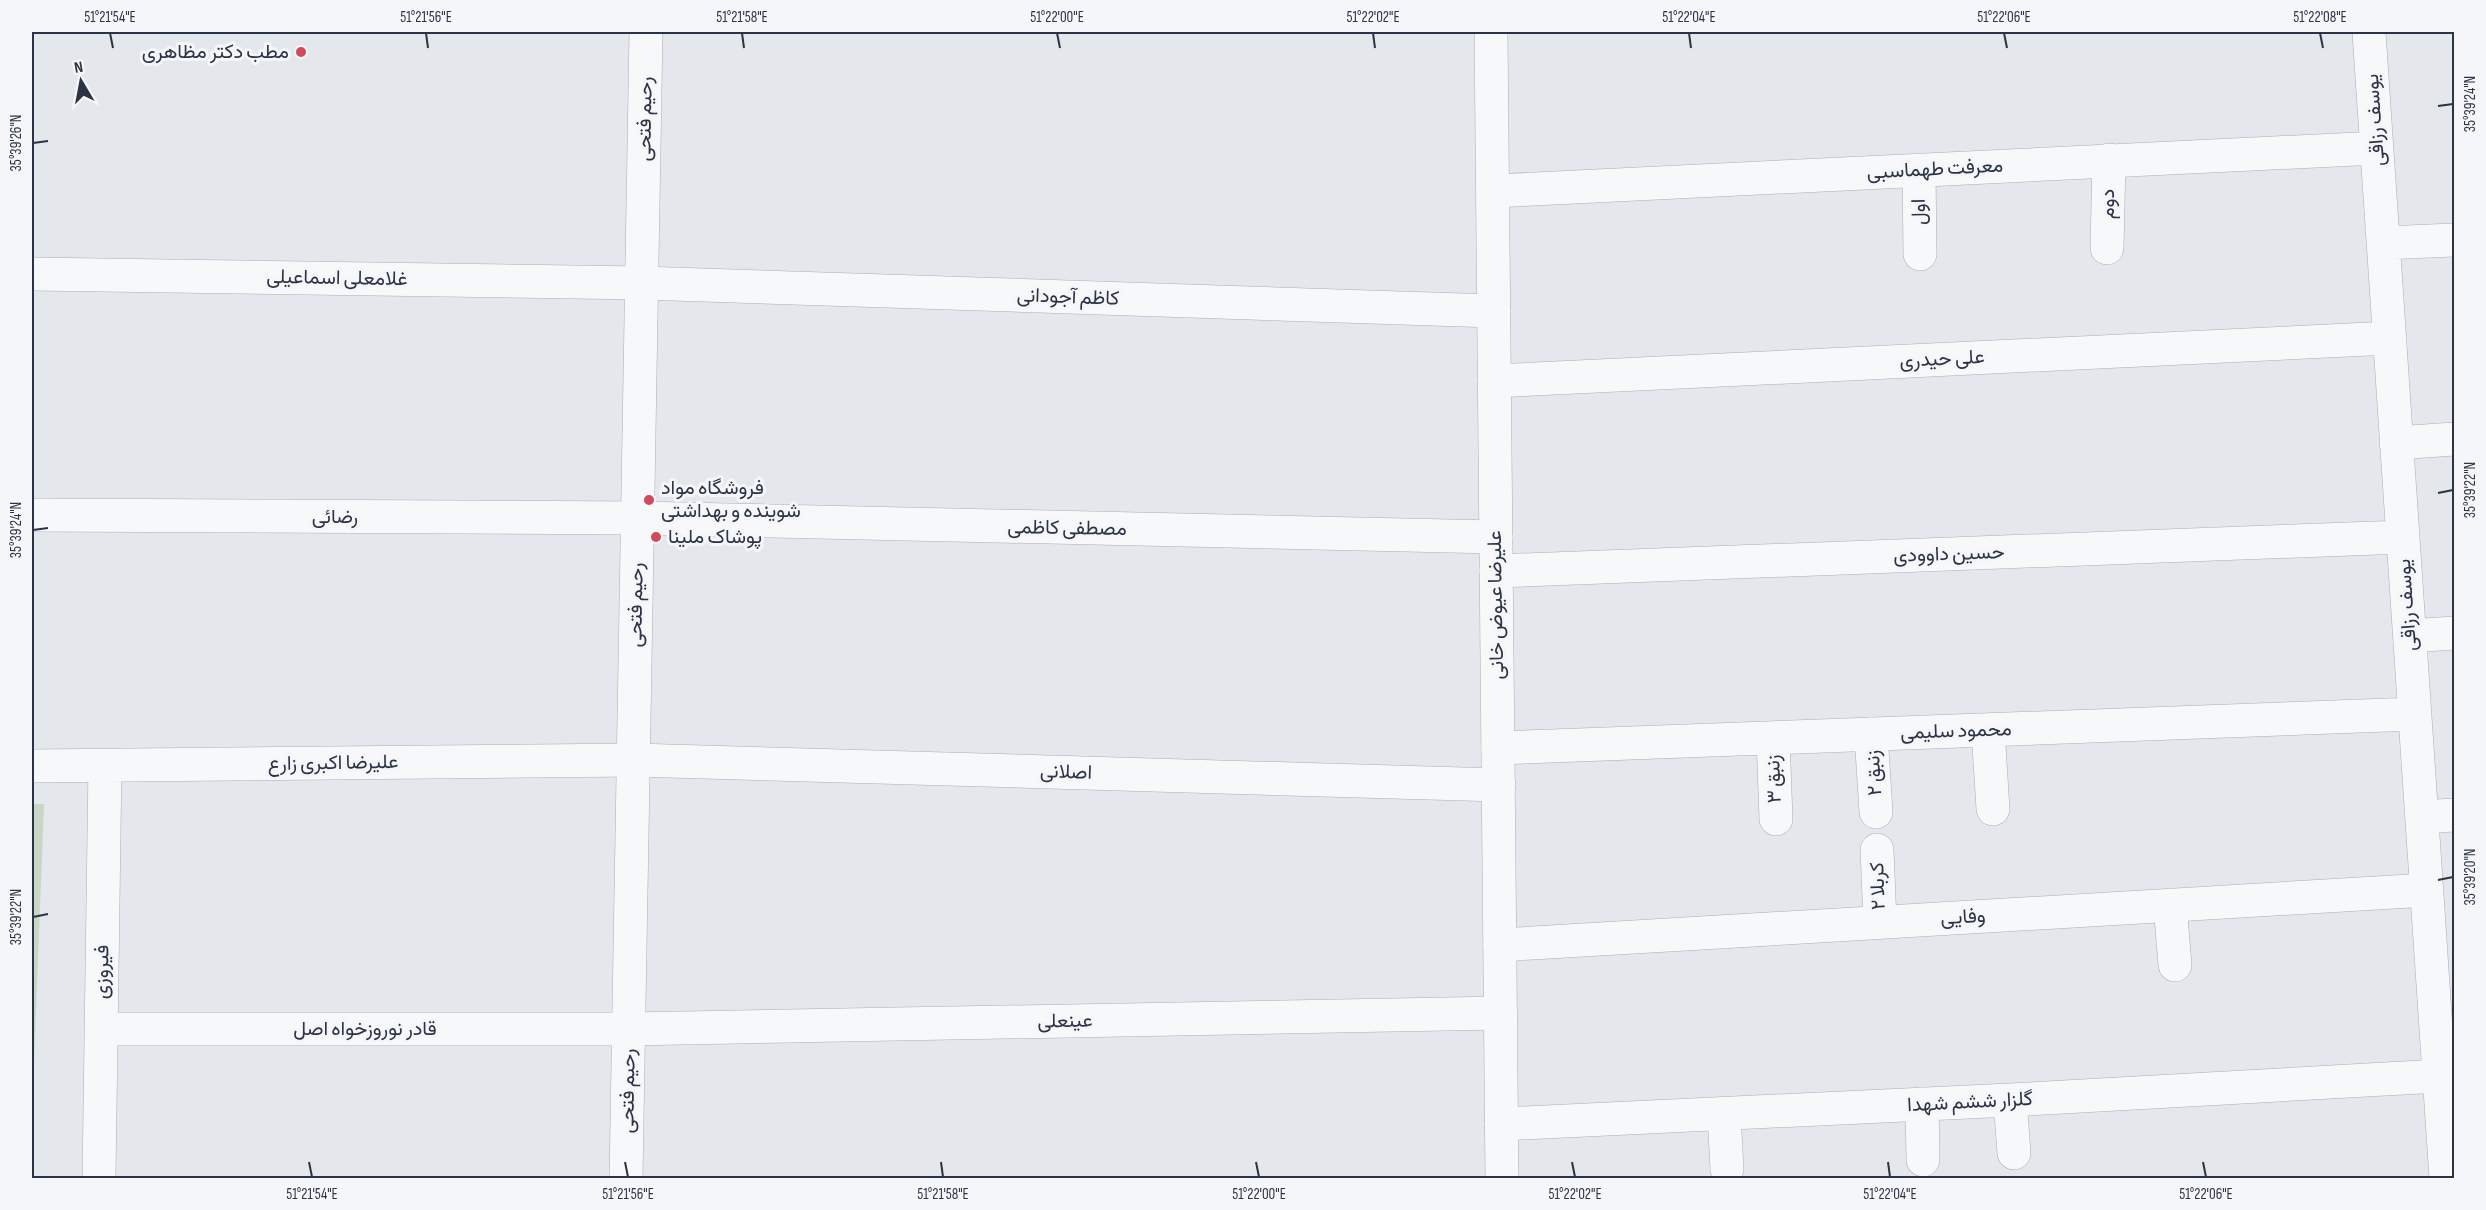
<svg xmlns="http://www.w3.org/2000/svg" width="2486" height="1210" font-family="'Sofia Sans Condensed',Vazirmatn,sans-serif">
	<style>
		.green { fill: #c9d6c5 }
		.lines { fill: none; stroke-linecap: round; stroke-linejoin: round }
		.minor-casing { stroke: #a9aeb7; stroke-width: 34 }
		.tertiary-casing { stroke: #a9aeb7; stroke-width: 34 }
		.minor { stroke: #f7f8fa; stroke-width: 33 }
		.tertiary { stroke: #f7f8fa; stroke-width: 33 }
		.ticks { fill: none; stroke: #2b3445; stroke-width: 2 }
		.poi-dot { fill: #d1495b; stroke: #f4f6f9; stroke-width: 2 }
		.labels { text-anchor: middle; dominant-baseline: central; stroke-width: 6; stroke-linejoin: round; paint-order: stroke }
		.poi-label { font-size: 20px; fill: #2b3445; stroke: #f4f6f9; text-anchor: start }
		.street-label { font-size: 20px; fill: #2b3445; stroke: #f4f6f9 }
		.neatline { fill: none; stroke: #2b3445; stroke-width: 2 }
		.ticks-label { font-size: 15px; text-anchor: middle; fill: #2b3445 }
	</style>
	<rect width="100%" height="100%" fill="#e4e7ec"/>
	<path class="green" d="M 32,804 L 44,804 L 32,1113 Z"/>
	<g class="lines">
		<g class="minor-casing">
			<path id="minor" d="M 2369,32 L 2446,1178
				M 1919,170 L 1920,254
				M 1493,191 L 2377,148
				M 2383,243 L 2454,240
				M 2107,248 L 2109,160
				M 32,274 L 642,283 L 1494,311
				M 1494,381 L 2390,338
				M 2396,443 L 2454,439
				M 32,515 L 638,518 L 1496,537
				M 1496,571 L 2403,537
				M 2410,636 L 2454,633
				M 1988,730 L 1993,809
				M 1871,734 L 1876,812
				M 1773,738 L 1776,819
				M 1498,748 L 2415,714
				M 32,766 L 634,760 L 1499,785
				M 2422,817 L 2454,815
				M 1877,850 L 1880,922
				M 2170,905 L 2175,965
				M 1500,945 L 2427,890
				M 101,1029 L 629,1029 L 1501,1013
				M 2010,1100 L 2014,1153
				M 1922,1104 L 1923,1160
				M 1724,1114 L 1727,1169
				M 1501,1124 L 2010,1100 L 2439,1076
				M 99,1178 L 105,765"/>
		</g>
		<g class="tertiary-casing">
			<path id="tertiary" d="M 1491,32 L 1502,1178
				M 626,1178 L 646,32"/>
		</g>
		<use href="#minor" class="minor"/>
		<use href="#tertiary" class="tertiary"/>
	</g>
	<path class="ticks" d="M 110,33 L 113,48M 426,33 L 428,48M 742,33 L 744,48M 1057,33 L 1060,48M 1373,33 L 1375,48M 1689,33 L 1691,48M 2004,33 L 2007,48M 2320,33 L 2323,48M 2438,106 L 2453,104M 33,143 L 48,141M 2438,493 L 2453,490M 33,530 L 48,528M 2438,880 L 2453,877M 33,917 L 48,914M 309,1162 L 312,1177M 625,1162 L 628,1177M 941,1162 L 943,1177M 1256,1162 L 1259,1177M 1572,1162 L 1575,1177M 1888,1162 L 1890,1177M 2203,1162 L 2206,1177"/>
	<g class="poi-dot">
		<circle cx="301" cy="52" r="6"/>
		<circle cx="649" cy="500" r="6"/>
		<circle cx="656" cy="537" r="6"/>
	</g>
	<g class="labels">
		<g class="poi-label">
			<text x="289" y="52" text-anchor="end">مطب دکتر مظاهری</text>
			<text x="661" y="488">فروشگاه مواد<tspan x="661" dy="23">شوینده و بهداشتی</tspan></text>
			<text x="668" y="537">پوشاک ملینا</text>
		</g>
		<g class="street-label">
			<text transform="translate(645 119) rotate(-89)">رحیم فتحی</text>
			<text transform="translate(2375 120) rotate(-94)">یوسف رزاقی</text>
			<text transform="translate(1935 169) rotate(-3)">معرفت طهماسبی</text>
			<text transform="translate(2108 204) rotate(-89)">دوم</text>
			<text transform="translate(1919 212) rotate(-91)">اول</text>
			<text transform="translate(337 278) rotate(1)">غلامعلی اسماعیلی</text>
			<text transform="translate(1068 297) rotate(2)">کاظم آجودانی</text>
			<text transform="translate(1942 359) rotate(-3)">علی حیدری</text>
			<text x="335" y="517">رضائی</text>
			<text transform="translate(1067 528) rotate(1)">مصطفی کاظمی</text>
			<text transform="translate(1949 554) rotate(-2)">حسین داوودی</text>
			<text transform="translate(636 605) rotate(-89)">رحیم فتحی</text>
			<text transform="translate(1496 605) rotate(-91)">علیرضا عیوض خانی</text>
			<text transform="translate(2407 605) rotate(-94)">یوسف رزاقی</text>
			<text transform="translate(1956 731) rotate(-2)">محمود سلیمی</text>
			<text transform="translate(333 763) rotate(-1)">علیرضا اکبری زارع</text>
			<text transform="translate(1066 772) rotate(2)">اصلانی</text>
			<text transform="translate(1874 773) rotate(-93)">زنبق ۲</text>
			<text transform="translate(1774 779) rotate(-92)">زنبق ۳</text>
			<text transform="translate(1878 886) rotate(-92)">کربلا ۲</text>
			<text transform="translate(1963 917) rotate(-3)">وفایی</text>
			<text transform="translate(102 972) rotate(-89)">فیروزی</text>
			<text transform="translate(1065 1021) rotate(-1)">عینعلی</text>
			<text x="365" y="1029">قادر نوروزخواه اصل</text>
			<text transform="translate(628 1091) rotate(-89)">رحیم فتحی</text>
			<text transform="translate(1970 1102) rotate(-3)">گلزار ششم شهدا</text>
		</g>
	</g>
	<rect width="2486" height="1210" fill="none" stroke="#f4f6f9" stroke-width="66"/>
	<g transform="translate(81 81) rotate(350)" stroke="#f4f6f9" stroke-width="4.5" paint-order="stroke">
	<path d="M0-4.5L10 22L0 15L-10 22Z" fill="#2b3445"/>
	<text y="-9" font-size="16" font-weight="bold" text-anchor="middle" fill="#2b3445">N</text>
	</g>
	<rect x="33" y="33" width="2420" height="1144" class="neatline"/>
	<g class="ticks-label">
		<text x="110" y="22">51°21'54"E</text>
		<text x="426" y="22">51°21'56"E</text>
		<text x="742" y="22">51°21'58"E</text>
		<text x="1057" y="22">51°22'00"E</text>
		<text x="1373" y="22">51°22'02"E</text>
		<text x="1689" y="22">51°22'04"E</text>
		<text x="2004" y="22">51°22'06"E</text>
		<text x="2320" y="22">51°22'08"E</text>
		<text transform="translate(2470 104) rotate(-90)" y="5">35°39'24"N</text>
		<text transform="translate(16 143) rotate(-90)" y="5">35°39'26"N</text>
		<text transform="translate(2470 490) rotate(-90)" y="5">35°39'22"N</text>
		<text transform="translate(16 530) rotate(-90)" y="5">35°39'24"N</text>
		<text transform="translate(2470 877) rotate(-90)" y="5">35°39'20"N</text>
		<text transform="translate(16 917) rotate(-90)" y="5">35°39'22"N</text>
		<text x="312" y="1199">51°21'54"E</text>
		<text x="628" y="1199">51°21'56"E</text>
		<text x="943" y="1199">51°21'58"E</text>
		<text x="1259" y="1199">51°22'00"E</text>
		<text x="1575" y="1199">51°22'02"E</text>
		<text x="1890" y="1199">51°22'04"E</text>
		<text x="2206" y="1199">51°22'06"E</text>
	</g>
</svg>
